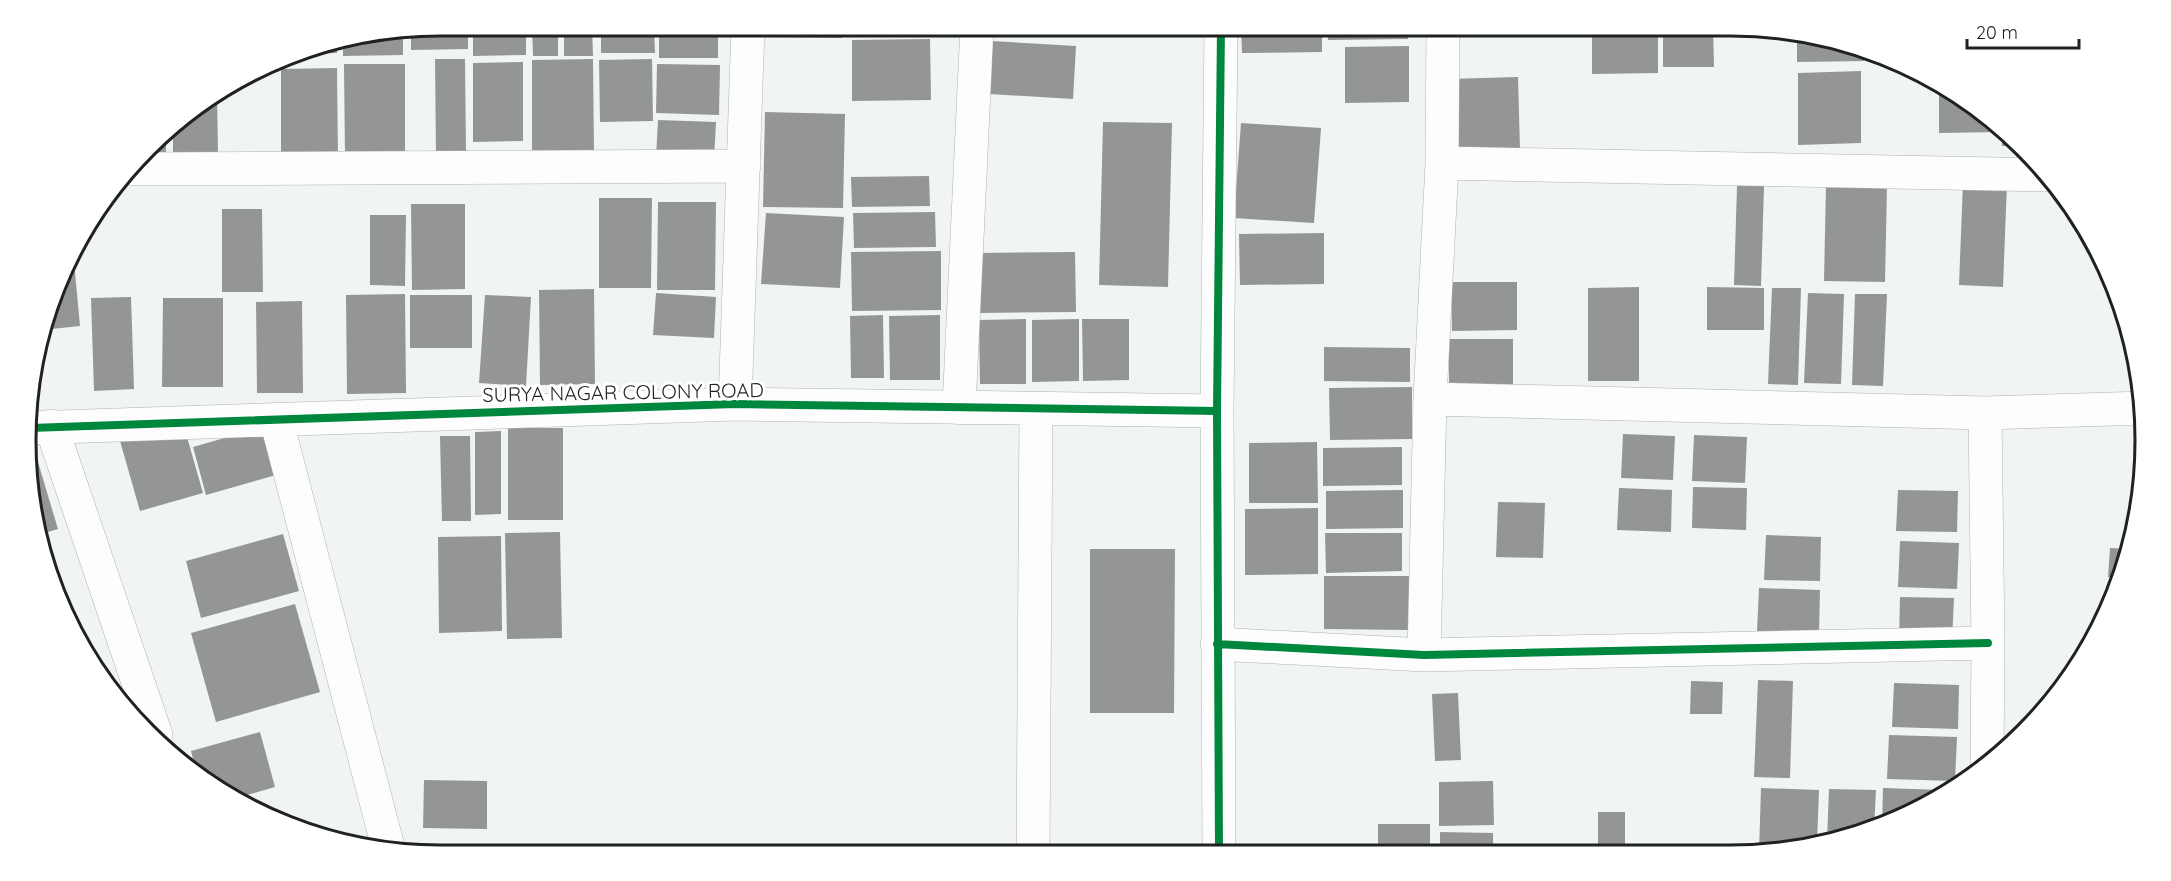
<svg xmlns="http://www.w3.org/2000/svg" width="2171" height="881" font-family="Quicksand,sans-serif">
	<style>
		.building { fill: #949695 }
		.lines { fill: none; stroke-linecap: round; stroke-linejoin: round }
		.minor-casing { stroke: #afb2b0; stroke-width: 34 }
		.minor { stroke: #fdfdfd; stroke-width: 33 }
		.cycleway-casing { stroke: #fff; stroke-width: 11 }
		.cycleway { stroke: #00873e; stroke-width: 8 }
		.labels { text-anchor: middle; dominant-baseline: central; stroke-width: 6; stroke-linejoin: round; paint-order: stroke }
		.street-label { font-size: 20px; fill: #1f2220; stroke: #fff }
		.rim { fill: none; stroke: #1f2220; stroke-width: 3 }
	</style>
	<rect width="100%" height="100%" fill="#f0f4f2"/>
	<path class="building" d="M 440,26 L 468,26 L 468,49 L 411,50 L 411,30 Z
		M 473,26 L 526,26 L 526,55 L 473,56 Z
		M 532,26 L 558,26 L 558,56 L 533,56 Z
		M 564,26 L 592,26 L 593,56 L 564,56 Z
		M 601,26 L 654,26 L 655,53 L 601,53 Z
		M 659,26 L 718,26 L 718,58 L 659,58 Z
		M 761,26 L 842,26 L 842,38 L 761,37 Z
		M 1003,26 L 1076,26 L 1076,34 L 1003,35 Z
		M 1241,26 L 1322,26 L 1322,52 L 1242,53 Z
		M 1327,26 L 1408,26 L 1408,39 L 1328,40 Z
		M 1592,26 L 1658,26 L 1658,73 L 1592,74 Z
		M 1663,26 L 1713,26 L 1714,67 L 1663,67 Z
		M 403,32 L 403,55 L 343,56 L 343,42 Z
		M 1797,36 L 1864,47 L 1864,61 L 1797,62 Z
		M 930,39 L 931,100 L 852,101 L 852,40 Z
		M 992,41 L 1076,46 L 1073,99 L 989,94 Z
		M 337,43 L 337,53 L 310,54 L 310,47 Z
		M 1409,46 L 1409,102 L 1345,103 L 1345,47 Z
		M 435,59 L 465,59 L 466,155 L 436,155 Z
		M 593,59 L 594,151 L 532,152 L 532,60 Z
		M 652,59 L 653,121 L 600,122 L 599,60 Z
		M 523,62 L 523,141 L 473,142 L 473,63 Z
		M 344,64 L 405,64 L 405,155 L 345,156 Z
		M 657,64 L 720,65 L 719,115 L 656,113 Z
		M 337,68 L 338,160 L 281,161 L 281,69 Z
		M 1861,71 L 1861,143 L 1798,145 L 1798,73 Z
		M 1518,77 L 1520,150 L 1451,153 L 1448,79 Z
		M 1939,82 L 1998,124 L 1998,132 L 1939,133 Z
		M 217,92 L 218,154 L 173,154 L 173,124 Z
		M 765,112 L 845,114 L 843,208 L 763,207 Z
		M 658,120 L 716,122 L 714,160 L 656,158 Z
		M 1103,122 L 1172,123 L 1168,287 L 1099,285 Z
		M 1241,123 L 1321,128 L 1314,223 L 1234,218 Z
		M 2002,127 L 2004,128 L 2020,146 L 2002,146 Z
		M 166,130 L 166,153 L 147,153 Z
		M 929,176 L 930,206 L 852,207 L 851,177 Z
		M 1963,182 L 2007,183 L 2003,287 L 1959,285 Z
		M 1826,184 L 1887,185 L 1885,282 L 1824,281 Z
		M 1737,186 L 1764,186 L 1761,286 L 1734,285 Z
		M 599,198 L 652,198 L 651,288 L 599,288 Z
		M 658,202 L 716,202 L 715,290 L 657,290 Z
		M 411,204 L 465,204 L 465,289 L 412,290 Z
		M 222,209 L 262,209 L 263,292 L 222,292 Z
		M 935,212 L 936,247 L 854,248 L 853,213 Z
		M 766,213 L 844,217 L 840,288 L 761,284 Z
		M 370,215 L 406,215 L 405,286 L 370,285 Z
		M 1324,233 L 1324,284 L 1240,285 L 1239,234 Z
		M 941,251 L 941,310 L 852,311 L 851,252 Z
		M 1075,252 L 1076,312 L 979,313 L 979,253 Z
		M 74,262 L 80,326 L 42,330 L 48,307 L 68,263 Z
		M 1451,282 L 1517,282 L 1517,330 L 1452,331 Z
		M 1639,287 L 1639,381 L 1588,381 L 1588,288 Z
		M 1707,287 L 1764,288 L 1764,330 L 1707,330 Z
		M 1772,288 L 1801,288 L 1798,385 L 1768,384 Z
		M 594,289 L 595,384 L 540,385 L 539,290 Z
		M 656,293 L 716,297 L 714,338 L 653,335 Z
		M 1808,293 L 1844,294 L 1841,384 L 1804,383 Z
		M 405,294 L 406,393 L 347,394 L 346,295 Z
		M 1855,294 L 1887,294 L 1883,386 L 1852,385 Z
		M 410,295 L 472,295 L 472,348 L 410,348 Z
		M 485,295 L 531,297 L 526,386 L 479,383 Z
		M 131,297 L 134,389 L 94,391 L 91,298 Z
		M 163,298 L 223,298 L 223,387 L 162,387 Z
		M 302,301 L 303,393 L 257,393 L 256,302 Z
		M 883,315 L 884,378 L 851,378 L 850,316 Z
		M 940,315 L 940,380 L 890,380 L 889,316 Z
		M 1026,319 L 1026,384 L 980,384 L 979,320 Z
		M 1079,319 L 1079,381 L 1032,382 L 1032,320 Z
		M 1082,319 L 1129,319 L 1129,380 L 1083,381 Z
		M 1449,339 L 1513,339 L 1513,388 L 1449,388 Z
		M 1324,347 L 1410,348 L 1410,382 L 1324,381 Z
		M 1412,387 L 1412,439 L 1330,440 L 1329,388 Z
		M 183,423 L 203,493 L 140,511 L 120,441 Z
		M 263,427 L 276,475 L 206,495 L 193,447 Z
		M 508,428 L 563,428 L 563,520 L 508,520 Z
		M 501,431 L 501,514 L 475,515 L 475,432 Z
		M 1623,434 L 1675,436 L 1673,480 L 1621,478 Z
		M 1694,435 L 1747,437 L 1745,483 L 1692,481 Z
		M 440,436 L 470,436 L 471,521 L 442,521 Z
		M 32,442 L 58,529 L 38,535 L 34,522 Z
		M 1317,442 L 1318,503 L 1249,503 L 1249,443 Z
		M 1402,447 L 1402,485 L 1323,486 L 1323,448 Z
		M 1693,487 L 1747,488 L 1746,530 L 1692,528 Z
		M 1619,488 L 1672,490 L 1671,532 L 1617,530 Z
		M 1403,490 L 1403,528 L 1326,529 L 1326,491 Z
		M 1898,490 L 1958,491 L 1957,532 L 1896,531 Z
		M 1498,502 L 1545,503 L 1543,558 L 1496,557 Z
		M 1318,508 L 1318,574 L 1245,575 L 1245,509 Z
		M 560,532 L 562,638 L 507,639 L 505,533 Z
		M 1325,533 L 1402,533 L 1402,571 L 1326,573 Z
		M 283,534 L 299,591 L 201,618 L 186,561 Z
		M 1766,535 L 1821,537 L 1820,581 L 1764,580 Z
		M 501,536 L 502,631 L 439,633 L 438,537 Z
		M 1900,541 L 1959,543 L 1957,589 L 1898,587 Z
		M 2110,548 L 2129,549 L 2122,577 L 2108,577 Z
		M 1090,549 L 1175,549 L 1174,713 L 1090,713 Z
		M 1324,576 L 1410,576 L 1409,630 L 1324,629 Z
		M 2109,584 L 2118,584 L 2109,604 Z
		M 1759,588 L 1820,590 L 1819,634 L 1757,632 Z
		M 1900,597 L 1954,598 L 1952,642 L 1899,640 Z
		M 295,604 L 320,692 L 216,722 L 191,633 Z
		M 1758,680 L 1793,681 L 1790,778 L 1754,777 Z
		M 1691,681 L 1723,682 L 1722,714 L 1690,714 Z
		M 1894,683 L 1959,685 L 1958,729 L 1892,727 Z
		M 1458,693 L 1461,760 L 1435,761 L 1432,694 Z
		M 260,732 L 275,787 L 240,797 L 197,775 L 191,751 Z
		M 1889,735 L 1957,737 L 1955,781 L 1887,779 Z
		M 424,780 L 487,781 L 487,829 L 423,828 Z
		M 1493,781 L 1494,825 L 1439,826 L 1439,782 Z
		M 1761,788 L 1819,790 L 1817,843 L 1785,852 L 1759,852 Z
		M 1883,788 L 1944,790 L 1890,824 L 1882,826 Z
		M 1829,789 L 1876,790 L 1874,828 L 1827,840 Z
		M 1598,812 L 1625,812 L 1625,852 L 1598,852 Z
		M 1378,824 L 1430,824 L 1430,853 L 1378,853 Z
		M 1440,832 L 1493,833 L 1493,853 L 1440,853 Z"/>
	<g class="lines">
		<g class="minor-casing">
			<path id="minor" d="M 1442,163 L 2048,175
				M 134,169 L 744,166
				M 1430,399 L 1985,413 L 2144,408
				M 735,404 L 748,26
				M 959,408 L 977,26
				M 1985,413 L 1988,643 L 1987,763
				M 276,419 L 388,847
				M 51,426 L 156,735
				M 30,428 L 735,404 L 1217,411
				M 1217,644 L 1424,655 L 1988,643
				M 1424,655 L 1430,399 L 1442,163 L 1443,26
				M 1219,853 L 1217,411 L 1221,26
				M 1033,854 L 1036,409"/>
		</g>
		<use href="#minor" class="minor"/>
		<g class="cycleway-casing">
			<path id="cycleway" d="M 30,428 L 735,404 L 1217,411
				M 1217,644 L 1424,655 L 1988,643
				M 1219,853 L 1217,411 L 1221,26"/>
		</g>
		<use href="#cycleway" class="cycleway"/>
	</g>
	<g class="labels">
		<g class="street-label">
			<text transform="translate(623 392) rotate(-1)">SURYA NAGAR COLONY ROAD</text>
		</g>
	</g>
	<path d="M0 0H2171V881H0ZM440 36H1731A404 404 0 0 1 2135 440V441A404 404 0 0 1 1731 845H440A404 404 0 0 1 36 441V440A404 404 0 0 1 440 36Z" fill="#fff" fill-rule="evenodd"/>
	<path class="rim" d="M440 36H1731A404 404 0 0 1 2135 440V441A404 404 0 0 1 1731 845H440A404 404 0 0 1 36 441V440A404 404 0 0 1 440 36Z"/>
	<path d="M1967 39v9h112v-9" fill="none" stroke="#1f2220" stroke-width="3"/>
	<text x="1976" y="39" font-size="18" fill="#1f2220" stroke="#ffffff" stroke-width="4.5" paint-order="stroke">20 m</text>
</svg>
